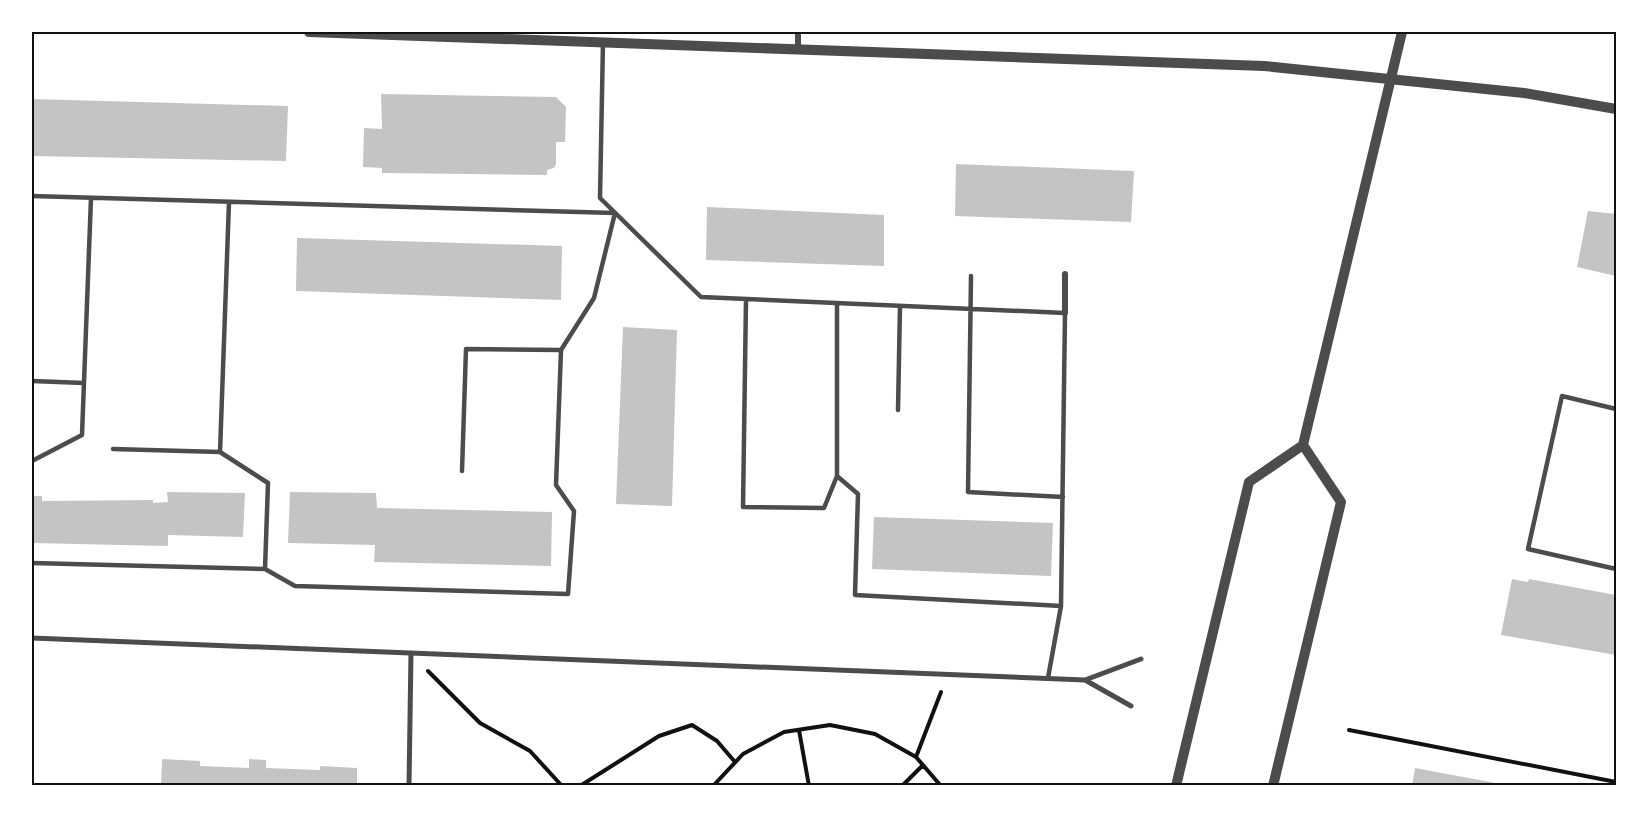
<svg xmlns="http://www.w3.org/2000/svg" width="1648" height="817" font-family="'Roboto Condensed',sans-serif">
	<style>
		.building { fill: #c4c4c4 }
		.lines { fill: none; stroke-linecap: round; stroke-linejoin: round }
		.path { stroke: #111; stroke-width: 4 }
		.service { stroke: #4c4c4c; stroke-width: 4.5 }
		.pedestrian { stroke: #4c4c4c; stroke-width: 5 }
		.minor { stroke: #4c4c4c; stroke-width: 6 }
		.tertiary { stroke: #4c4c4c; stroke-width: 10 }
		.neatline { fill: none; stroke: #111; stroke-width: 2 }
	</style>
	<rect width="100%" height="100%" fill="#fff"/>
	<path class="building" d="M 381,94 L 556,97 L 566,107 L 565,142 L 556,142 L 556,164 L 554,168 L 547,170 L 547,175 L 382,173 L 382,168 L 363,167 L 364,128 L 382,129 Z
		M 32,99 L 288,106 L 286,161 L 32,156 Z
		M 956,164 L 1134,171 L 1131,222 L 955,216 Z
		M 707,207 L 884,215 L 884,266 L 706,260 Z
		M 1588,211 L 1616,214 L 1616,276 L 1577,267 Z
		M 297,238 L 562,246 L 561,300 L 296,291 Z
		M 623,327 L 677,330 L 672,506 L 616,504 Z
		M 167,492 L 245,493 L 243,537 L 168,535 L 168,546 L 32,543 L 32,496 L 42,496 L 42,501 L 153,500 L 153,503 L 168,502 Z
		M 290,492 L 376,493 L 377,508 L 552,512 L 551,566 L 374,562 L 375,545 L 288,543 Z
		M 874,517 L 1053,523 L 1051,576 L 872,569 Z
		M 1512,579 L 1528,582 L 1529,579 L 1616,595 L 1616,655 L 1501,635 Z
		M 162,759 L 200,761 L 200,766 L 249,768 L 249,759 L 266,760 L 266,768 L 320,770 L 320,766 L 357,768 L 357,786 L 161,786 Z
		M 1415,768 L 1501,784 L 1501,786 L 1412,786 Z"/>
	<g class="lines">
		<path class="path" d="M 428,671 L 480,723 L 530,751 L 562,786
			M 799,730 L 809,786
			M 1349,730 L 1616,782
			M 916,757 L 941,692
			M 580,786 L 659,736 L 692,725 L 717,741 L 735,762
			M 713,786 L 743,754 L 784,732 L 830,725 L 875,734 L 916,757 L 941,786
			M 902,786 L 923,765"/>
		<path class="service" d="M 603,42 L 600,198 L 701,297 L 1065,313 L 1061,606 L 855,595 L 858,494 L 837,476 L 837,303
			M 32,196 L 615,213 L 594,298 L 561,350 L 556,485 L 574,511 L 568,594 L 295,586 L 265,569 L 32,563
			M 229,202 L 220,452 L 268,483 L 265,569
			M 971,276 L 968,492 L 1063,497
			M 746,299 L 743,507 L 824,508 L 837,476
			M 32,381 L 84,383
			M 1616,409 L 1562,396 L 1528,549 L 1616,569
			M 898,410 L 900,306
			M 113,449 L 220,452
			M 32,461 L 82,435 L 91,198
			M 462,471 L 466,349 L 561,350
			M 1048,678 L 1061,606"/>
		<path class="pedestrian" d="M 32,638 L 1085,680 L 1141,659
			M 1085,680 L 1131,706
			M 409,786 L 411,653"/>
		<path class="minor" d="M 798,49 L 798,32
			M 1065,313 L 1065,274"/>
		<path class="tertiary" d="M 309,32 L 1264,66 L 1524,93 L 1616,109
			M 1176,786 L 1249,482 L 1303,445 L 1402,32
			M 1273,786 L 1341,502 L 1303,445"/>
	</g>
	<rect width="1648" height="817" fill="none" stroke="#ffffff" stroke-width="66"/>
	<rect x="33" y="33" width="1582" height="751" class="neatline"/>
</svg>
